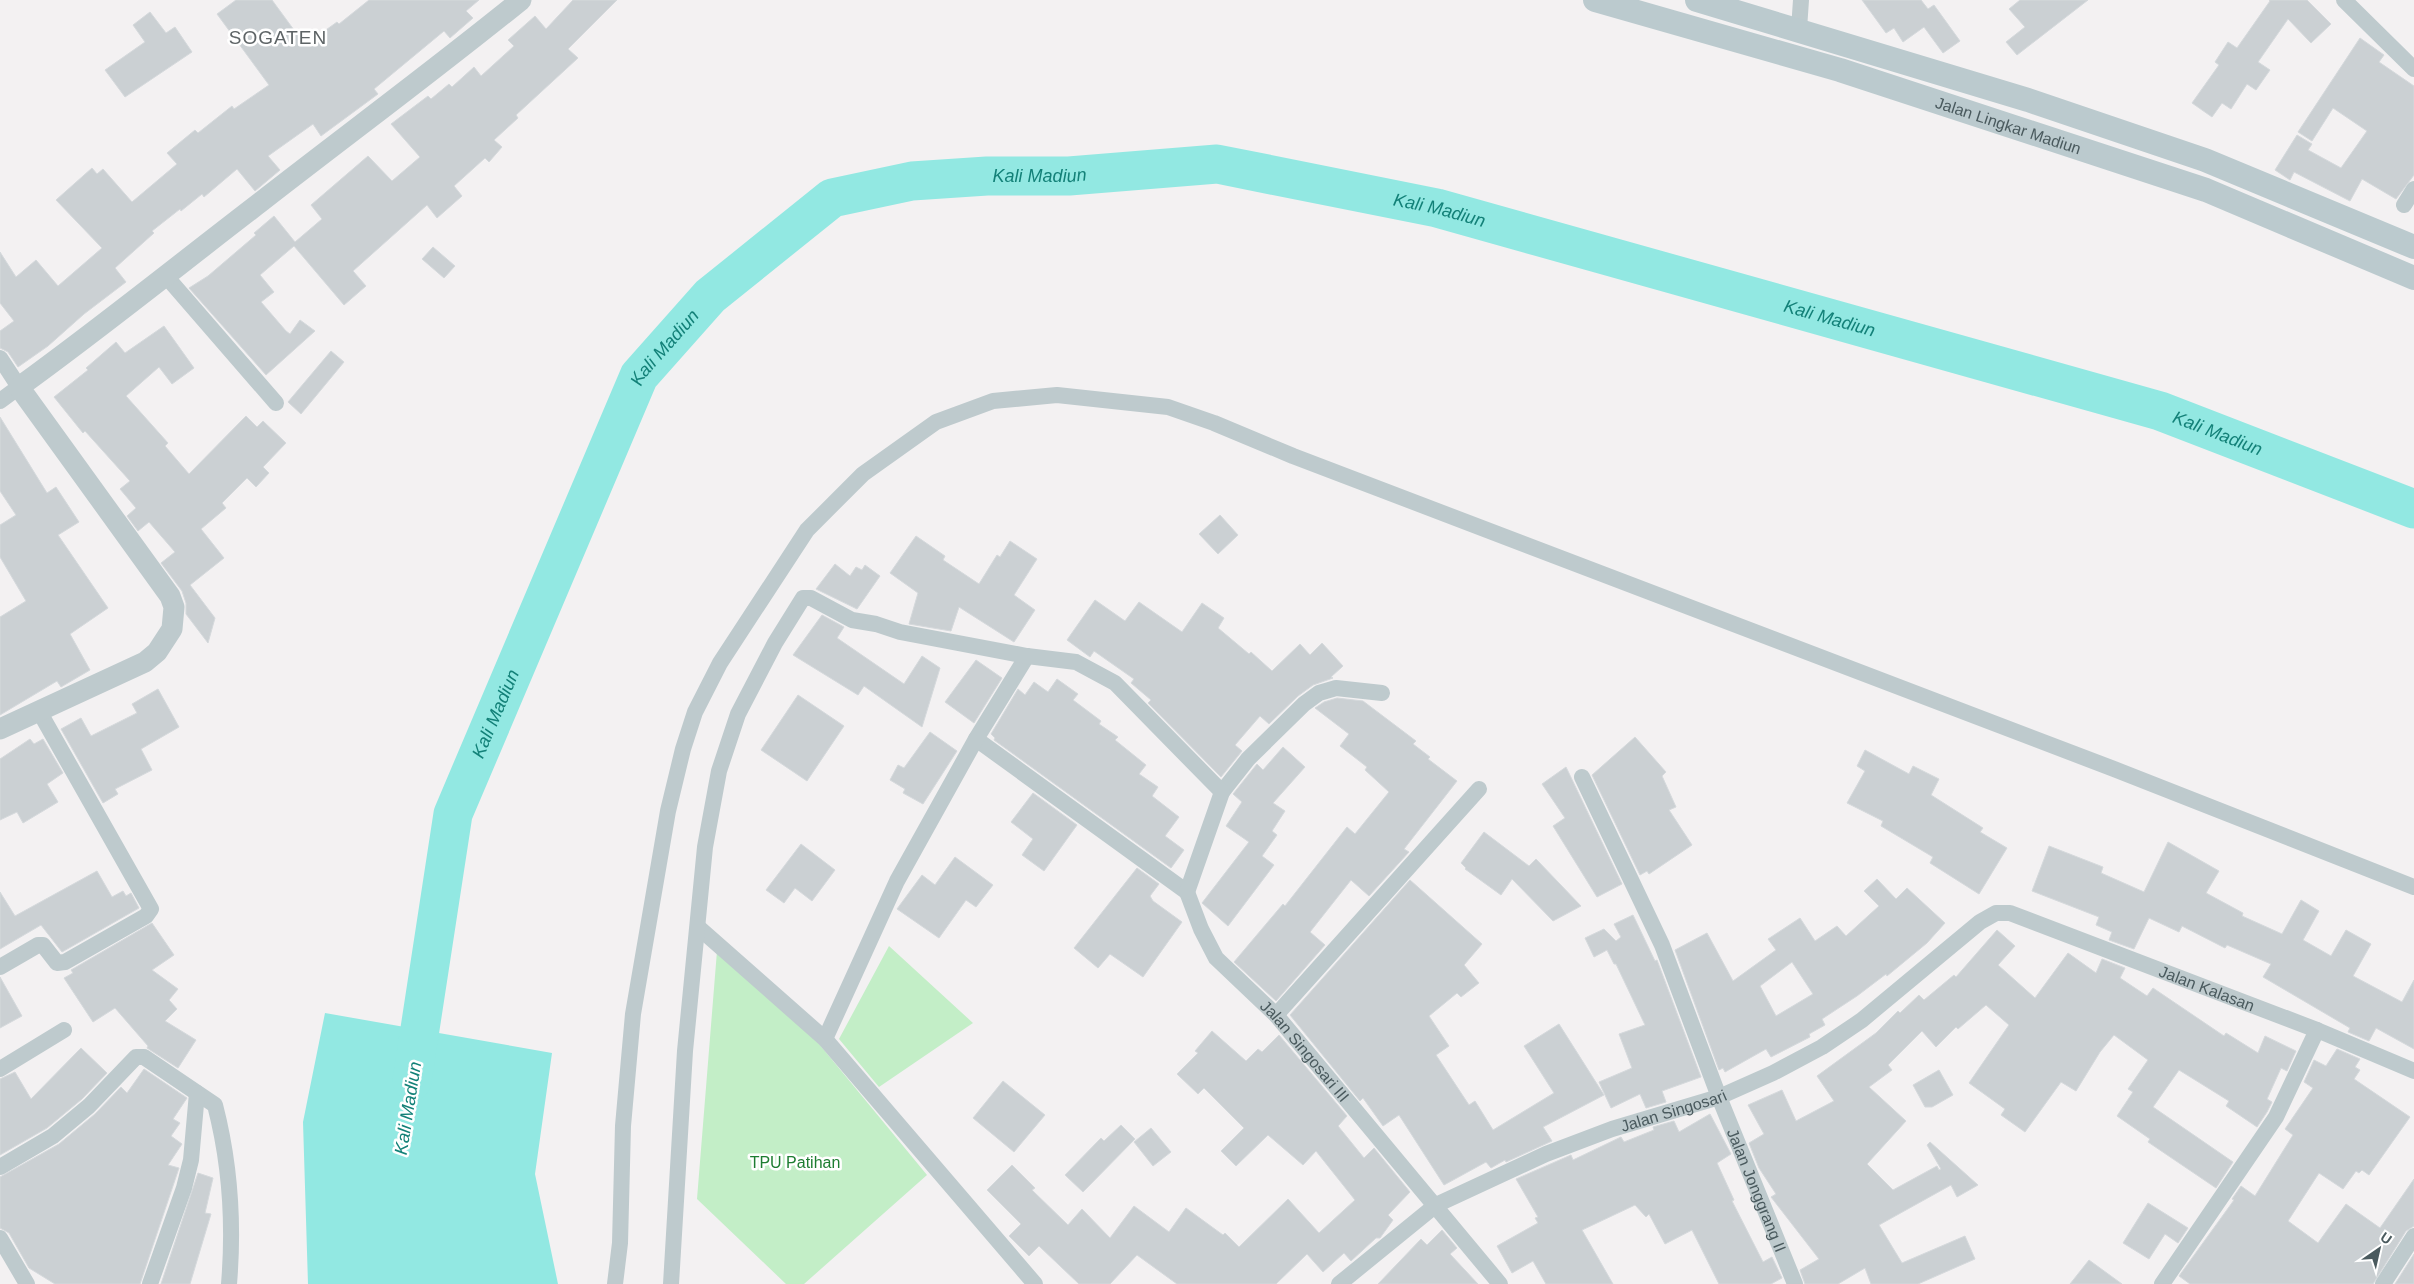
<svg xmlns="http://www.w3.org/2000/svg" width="2414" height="1284" font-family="Arial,sans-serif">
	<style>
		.green { fill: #c3eec7 }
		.water { fill: #92e8e2 }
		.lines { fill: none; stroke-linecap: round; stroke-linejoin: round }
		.river { stroke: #92e8e2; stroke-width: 39 }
		.building { fill: #cbd0d3; stroke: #d5d9dc; fill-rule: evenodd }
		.minor { stroke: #becacd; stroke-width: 16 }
		.tertiary { stroke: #becacd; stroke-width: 21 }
		.secondary { stroke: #bbcace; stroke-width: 24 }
		.labels { text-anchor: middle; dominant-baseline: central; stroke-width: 5; stroke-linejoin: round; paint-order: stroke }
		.street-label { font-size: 16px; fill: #4a5a5e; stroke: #fff }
		.park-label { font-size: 16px; fill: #1d7d31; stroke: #fff }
		.water-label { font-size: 18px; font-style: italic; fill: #138178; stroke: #fff }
		.quarter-label { font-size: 19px; letter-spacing: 1px; fill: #5e6466; stroke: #fff }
	</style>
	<rect width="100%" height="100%" fill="#f3f1f2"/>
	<path class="green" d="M 889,946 L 973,1023 L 879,1087 L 839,1039 Z
		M 717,951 L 796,1016 L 927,1175 L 804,1284 L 786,1284 L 697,1199 Z"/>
	<path class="water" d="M 325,1013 L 552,1053 L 535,1174 L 558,1284 L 308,1284 L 303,1122 Z"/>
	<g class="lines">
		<path class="river" id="s1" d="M 412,1081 L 453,814 L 639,376 L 710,296 L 832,198 L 912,181 L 987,176 L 1069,176 L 1217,164 L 1437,208 L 2160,411 L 2414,509"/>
	</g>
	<path class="building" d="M 236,0 L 272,0 L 305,45 L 337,22 L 339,24 L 369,0 L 479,0 L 466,11 L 473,18 L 450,38 L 444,31 L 374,89 L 378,94 L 321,136 L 313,124 L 268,156 L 280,170 L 255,191 L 237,169 L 204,197 L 202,194 L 181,211 L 180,209 L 152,231 L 154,233 L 115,268 L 126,282 L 84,314 L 48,346 L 18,367 L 8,352 L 0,348 L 0,331 L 14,321 L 0,303 L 0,252 L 16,277 L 36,260 L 58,286 L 102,248 L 56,200 L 92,168 L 97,174 L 103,169 L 132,202 L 177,164 L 167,153 L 195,130 L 198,133 L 232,106 L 234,109 L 269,85 L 217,14 Z
		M 573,0 L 617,0 L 568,49 L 578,58 L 516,115 L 518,118 L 494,140 L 502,147 L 489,162 L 485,158 L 454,186 L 462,196 L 437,218 L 427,205 L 353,271 L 366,286 L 344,305 L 294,246 L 260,275 L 274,292 L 261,302 L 286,331 L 290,334 L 300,320 L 315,331 L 266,375 L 189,288 L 208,276 L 256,235 L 254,233 L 274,216 L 295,242 L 322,219 L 311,205 L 368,156 L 392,181 L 420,157 L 391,124 L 428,96 L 431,99 L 449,84 L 452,87 L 474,67 L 481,76 L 514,46 L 508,40 L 535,16 L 546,29 Z
		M 1862,0 L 1921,0 L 1928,9 L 1934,5 L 1960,41 L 1943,53 L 1924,27 L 1903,42 L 1894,28 L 1886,33 Z
		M 2020,0 L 2088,0 L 2017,55 L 2006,42 L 2025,27 L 2009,9 Z
		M 2269,0 L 2307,0 L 2331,24 L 2311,43 L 2288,19 L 2258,62 L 2270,70 L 2256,90 L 2247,84 L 2231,109 L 2222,103 L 2212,117 L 2192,103 L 2219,65 L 2215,62 L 2228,42 L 2237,48 L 2270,1 Z
		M 150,12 L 166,33 L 175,27 L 192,52 L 125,97 L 105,70 L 145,42 L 133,25 Z
		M 2360,38 L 2384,55 L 2379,62 L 2414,86 L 2414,175 L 2396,199 L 2362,179 L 2350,201 L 2294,172 L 2290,180 L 2275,170 L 2297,135 L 2312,144 L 2308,150 L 2341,168 L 2367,131 L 2333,108 L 2312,141 L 2298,132 Z
		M 433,247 L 455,266 L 444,278 L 422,259 Z
		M 164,326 L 194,368 L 172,384 L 159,367 L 126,396 L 168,443 L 165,446 L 189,474 L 246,416 L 257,427 L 263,421 L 286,443 L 263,467 L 269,473 L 256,487 L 247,478 L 222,503 L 226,508 L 201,529 L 224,558 L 190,585 L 215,618 L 208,643 L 186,614 L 186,603 L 182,591 L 161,563 L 175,552 L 149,522 L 138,531 L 127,516 L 136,508 L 120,489 L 130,481 L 85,431 L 83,433 L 54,397 L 88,370 L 86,368 L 116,342 L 125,353 Z
		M 331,351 L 344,362 L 301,414 L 288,402 Z
		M 0,417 L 47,493 L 56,487 L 79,522 L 58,535 L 108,608 L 70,634 L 90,670 L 61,687 L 57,681 L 0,715 L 0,617 L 26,601 L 0,557 L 0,525 L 16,515 L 0,491 Z
		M 1220,515 L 1238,535 L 1218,554 L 1199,534 Z
		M 916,536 L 945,556 L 943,560 L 979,584 L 997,555 L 1000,557 L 1010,541 L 1037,559 L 1014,595 L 1035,610 L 1014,642 L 959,607 L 951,631 L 909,624 L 918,593 L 890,573 Z
		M 835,564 L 850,576 L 856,567 L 862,570 L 865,565 L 880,576 L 857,609 L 816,589 Z
		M 1095,600 L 1125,621 L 1139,602 L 1182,632 L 1202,603 L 1224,618 L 1218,628 L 1249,654 L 1251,652 L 1272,671 L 1300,644 L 1310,655 L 1322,643 L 1343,666 L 1331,677 L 1333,678 L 1313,685 L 1298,696 L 1269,724 L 1260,716 L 1235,745 L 1242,751 L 1221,777 L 1148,703 L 1151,700 L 1131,683 L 1134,679 L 1094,651 L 1090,657 L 1067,640 Z
		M 822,615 L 844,627 L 837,638 L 904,684 L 922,656 L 940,668 L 922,727 L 864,686 L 858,695 L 793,655 Z
		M 976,660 L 1002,678 L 974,723 L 945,702 Z
		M 1057,679 L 1078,694 L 1073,700 L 1101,721 L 1099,724 L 1118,737 L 1115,740 L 1146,765 L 1139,774 L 1158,787 L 1152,796 L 1179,817 L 1165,836 L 1184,850 L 1171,868 L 994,740 L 995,738 L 991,734 L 1018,689 L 1025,695 L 1034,682 L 1048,692 Z
		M 158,689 L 179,727 L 141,749 L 152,770 L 115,789 L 118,794 L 103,803 L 61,729 L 81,718 L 91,736 L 137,713 L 132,704 Z
		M 798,695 L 844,726 L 807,781 L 761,750 Z
		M 1337,698 L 1363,701 L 1416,741 L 1413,744 L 1430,757 L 1428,759 L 1457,781 L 1404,849 L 1409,852 L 1369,896 L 1351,880 L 1310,932 L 1325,945 L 1276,1001 L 1234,962 L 1283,904 L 1285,906 L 1347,827 L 1355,834 L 1389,792 L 1365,770 L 1367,767 L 1340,746 L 1349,734 L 1315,708 L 1324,702 Z
		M 930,732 L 957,751 L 923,804 L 903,793 L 905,789 L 890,780 L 898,765 L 904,768 Z
		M 1635,737 L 1666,772 L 1662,776 L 1676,807 L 1669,810 L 1692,845 L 1649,874 L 1647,871 L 1640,875 L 1592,775 Z
		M 30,739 L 34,744 L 43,739 L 63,773 L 47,784 L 58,802 L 23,823 L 17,812 L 0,820 L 0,759 Z
		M 1283,747 L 1305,767 L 1273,803 L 1285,811 L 1272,831 L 1277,835 L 1262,856 L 1274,865 L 1228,926 L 1202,903 L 1249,842 L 1226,826 L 1242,802 L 1233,794 L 1257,764 L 1263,770 Z
		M 1865,750 L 1909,774 L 1913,766 L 1939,779 L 1931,795 L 1983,828 L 1980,832 L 2007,848 L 1979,894 L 1930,863 L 1933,857 L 1881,826 L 1883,821 L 1847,803 L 1865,771 L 1857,766 Z
		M 1566,767 L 1622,884 L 1597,897 L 1553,826 L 1565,818 L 1542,784 Z
		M 1033,793 L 1077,825 L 1044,871 L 1022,855 L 1033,839 L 1011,822 Z
		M 1484,832 L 1529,866 L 1536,859 L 1581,906 L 1553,921 L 1512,879 L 1501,895 L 1465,869 L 1466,868 L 1461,863 Z
		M 2168,842 L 2219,871 L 2206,893 L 2243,913 L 2242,916 L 2282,934 L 2301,900 L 2319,911 L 2303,940 L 2331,956 L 2346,930 L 2371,944 L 2353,976 L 2402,1002 L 2414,980 L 2414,1049 L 2376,1028 L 2369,1041 L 2348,1032 L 2350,1028 L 2263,977 L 2271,964 L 2227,945 L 2225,948 L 2182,926 L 2179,932 L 2149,918 L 2134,949 L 2109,940 L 2112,932 L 2096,925 L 2099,917 L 2032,891 L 2049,846 L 2103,867 L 2101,873 L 2144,892 Z
		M 801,844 L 835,870 L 812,901 L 795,888 L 784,903 L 766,890 Z
		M 955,857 L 993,885 L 976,907 L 966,900 L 939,938 L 897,909 L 922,875 L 935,885 Z
		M 1137,868 L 1159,884 L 1150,896 L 1153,901 L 1182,922 L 1143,977 L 1110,954 L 1098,968 L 1074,948 Z
		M 97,871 L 112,897 L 123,891 L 126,896 L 131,893 L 139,908 L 62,952 L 41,925 L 0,949 L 0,892 L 15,916 Z
		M 1877,879 L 1896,899 L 1907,888 L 1945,923 L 1927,943 L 1887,976 L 1886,974 L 1857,996 L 1822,1019 L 1825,1025 L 1809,1034 L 1810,1037 L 1771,1057 L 1766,1049 L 1725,1072 L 1723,1068 L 1719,1070 L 1675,950 L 1707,933 L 1733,981 L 1776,950 L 1768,939 L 1800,918 L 1815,941 L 1837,926 L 1846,936 L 1879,906 L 1864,891 ZM 1792,962 L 1813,994 L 1776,1016 L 1760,986 Z
		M 1410,880 L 1482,944 L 1464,965 L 1479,983 L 1461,997 L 1457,993 L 1429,1016 L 1449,1046 L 1436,1055 L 1469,1105 L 1475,1101 L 1493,1130 L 1554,1093 L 1524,1046 L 1559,1024 L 1604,1095 L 1543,1127 L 1552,1141 L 1506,1162 L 1505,1160 L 1491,1168 L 1486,1162 L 1444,1185 L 1399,1115 L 1383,1126 L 1363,1098 L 1360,1101 L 1290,1015 Z
		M 1633,915 L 1655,961 L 1657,960 L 1701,1077 L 1662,1091 L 1666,1102 L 1646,1108 L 1640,1094 L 1611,1108 L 1599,1082 L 1632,1068 L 1619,1034 L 1645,1025 L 1616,964 L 1614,964 L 1607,950 L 1594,957 L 1585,938 L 1604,929 L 1616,941 L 1621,937 L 1614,924 Z
		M 152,923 L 174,955 L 152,970 L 178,989 L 169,1000 L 177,1009 L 165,1021 L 196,1040 L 178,1068 L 147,1048 L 148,1046 L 115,1008 L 93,1022 L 64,978 L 73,973 L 71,970 Z
		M 1997,930 L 2015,946 L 1998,965 L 2035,998 L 2068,953 L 2096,973 L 2102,959 L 2125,968 L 2120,978 L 2147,996 L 2153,988 L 2224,1036 L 2226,1033 L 2258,1053 L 2265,1036 L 2296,1051 L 2287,1071 L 2281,1068 L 2267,1099 L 2272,1102 L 2267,1112 L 2257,1127 L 2226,1106 L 2229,1101 L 2179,1070 L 2153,1107 L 2233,1162 L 2216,1188 L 2148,1142 L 2150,1139 L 2117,1116 L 2133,1092 L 2128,1089 L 2148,1060 L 2114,1035 L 2100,1052 L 2076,1091 L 2061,1082 L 2025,1132 L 2001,1115 L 2005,1109 L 1969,1083 L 2009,1025 L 1986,1005 L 1958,1029 L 1956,1027 L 1936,1047 L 1922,1031 L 1888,1065 L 1892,1070 L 1869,1087 L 1906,1121 L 1867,1164 L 1893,1190 L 1937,1166 L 1939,1170 L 1941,1169 L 1927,1145 L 1930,1142 L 1978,1185 L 1957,1197 L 1951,1185 L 1879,1225 L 1902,1263 L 1965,1236 L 1975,1259 L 1918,1284 L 1871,1284 L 1865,1268 L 1838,1284 L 1805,1284 L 1800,1270 L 1819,1259 L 1771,1197 L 1776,1194 L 1759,1168 L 1749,1143 L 1764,1134 L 1748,1105 L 1782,1090 L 1796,1121 L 1834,1101 L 1817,1076 L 1876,1033 L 1898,1011 L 1900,1013 L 1919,995 L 1924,1000 L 1954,975 L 1956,977 Z
		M 0,977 L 22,1016 L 0,1028 Z
		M 1212,1031 L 1246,1061 L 1258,1049 L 1262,1052 L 1279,1035 L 1347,1116 L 1338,1126 L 1364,1158 L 1374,1148 L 1410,1192 L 1388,1215 L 1393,1220 L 1380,1238 L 1376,1238 L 1351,1261 L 1344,1253 L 1323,1272 L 1307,1254 L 1276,1284 L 1177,1284 L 1137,1255 L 1110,1284 L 1079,1284 L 1039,1246 L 1029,1256 L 1009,1236 L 1021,1224 L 987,1190 L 1012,1165 L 1035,1188 L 1032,1190 L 1068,1225 L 1082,1209 L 1110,1238 L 1134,1206 L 1169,1232 L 1186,1208 L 1223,1235 L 1225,1233 L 1239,1247 L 1288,1199 L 1319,1233 L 1355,1200 L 1316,1151 L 1303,1165 L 1268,1135 L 1236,1166 L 1221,1151 L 1244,1128 L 1204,1088 L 1198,1094 L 1177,1074 L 1198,1053 L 1195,1051 Z
		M 81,1048 L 107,1073 L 82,1099 L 47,1128 L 0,1155 L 0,1079 L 15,1072 L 31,1099 Z
		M 2337,1049 L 2360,1059 L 2355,1067 L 2360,1070 L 2354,1079 L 2410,1117 L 2369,1175 L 2362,1170 L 2359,1173 L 2356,1171 L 2343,1189 L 2319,1173 L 2288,1221 L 2318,1243 L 2346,1204 L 2380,1228 L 2414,1179 L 2414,1226 L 2406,1231 L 2373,1284 L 2190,1284 L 2179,1276 L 2234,1200 L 2232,1199 L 2241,1186 L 2255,1196 L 2293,1135 L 2285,1129 L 2313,1088 L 2304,1082 L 2314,1060 L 2326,1066 Z
		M 144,1069 L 187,1098 L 173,1119 L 180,1123 L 171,1136 L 182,1144 L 168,1165 L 179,1168 L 140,1284 L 55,1284 L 29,1268 L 9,1233 L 0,1228 L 0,1177 L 59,1144 L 95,1114 L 121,1087 L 127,1093 Z
		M 1939,1070 L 1953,1095 L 1932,1107 L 1925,1107 L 1913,1085 Z
		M 1003,1081 L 1045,1115 L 1014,1152 L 973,1118 Z
		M 1710,1114 L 1731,1154 L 1717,1163 L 1734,1200 L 1732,1201 L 1763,1262 L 1772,1257 L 1782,1278 L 1771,1284 L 1719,1284 L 1692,1230 L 1665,1244 L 1649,1214 L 1646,1217 L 1635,1205 L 1582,1230 L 1613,1284 L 1546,1284 L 1533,1261 L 1512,1273 L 1497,1246 L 1538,1223 L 1535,1218 L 1538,1217 L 1516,1179 L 1571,1155 L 1573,1160 L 1621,1137 L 1624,1142 L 1654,1130 L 1653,1127 L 1674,1121 L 1679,1132 Z
		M 1121,1125 L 1135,1139 L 1083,1192 L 1065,1175 L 1101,1138 L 1104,1141 Z
		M 1151,1128 L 1171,1152 L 1153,1166 L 1134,1142 Z
		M 198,1173 L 213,1178 L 205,1213 L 211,1214 L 190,1284 L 161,1284 Z
		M 2148,1203 L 2188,1228 L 2178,1243 L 2165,1234 L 2149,1259 L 2123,1243 Z
		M 1442,1230 L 1457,1248 L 1450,1254 L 1478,1284 L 1378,1284 L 1421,1239 L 1427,1245 Z
		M 2414,1254 L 2414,1284 L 2395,1284 Z
		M 2089,1260 L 2122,1284 L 2070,1284 Z"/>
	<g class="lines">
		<g class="minor">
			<path d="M 2344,0 L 2414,69"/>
			<path d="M 1799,29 L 1801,0"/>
			<path d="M 2404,205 L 2414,189"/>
			<path d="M 165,275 L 276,403"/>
			<path d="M 0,358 L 19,387 L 0,401"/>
			<path d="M 976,739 L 1187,892"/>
			<path id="s2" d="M 1582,777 L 1662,945 L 1719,1097 L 1795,1284"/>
			<path d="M 1222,792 L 1248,759 L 1304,704 L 1319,693 L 1336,688 L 1382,693"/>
			<path id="s3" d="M 1187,892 L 1201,929 L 1216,958 L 1276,1015 L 1500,1284"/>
			<path d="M 698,927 L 825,1039 L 1035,1284"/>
			<path d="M 0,967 L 38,945 L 43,945 L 57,963 L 65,962 L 146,916 L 151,909 L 39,711"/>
			<path d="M 1276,1015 L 1479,789"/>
			<path d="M 825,1039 L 897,881 L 976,739 L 1027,656"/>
			<path d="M 0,1069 L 64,1030"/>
			<path d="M 0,1167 L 53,1136 L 89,1106 L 136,1057 L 144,1057 L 215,1105 C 230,1163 234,1224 229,1284"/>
			<path d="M 0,1238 L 27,1284"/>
			<path d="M 150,1284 L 184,1188 L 191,1160 L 197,1093"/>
			<path d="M 615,1284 L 620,1243 L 623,1126 L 633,1014 L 668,811 L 683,749 L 695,712 L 720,663 L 807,530 L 863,474 L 936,422 L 993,401 L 1057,395 L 1168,407 L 1214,423 L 1293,456 L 2114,769 L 2414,887"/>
			<path d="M 671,1284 L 685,1051 L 705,847 L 719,771 L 738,714 L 775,643 L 803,598 L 811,598 L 852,620 L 876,624 L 900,632 L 1027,656 L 1076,662 L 1115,683 L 1222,792 L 1187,892"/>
			<path id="s4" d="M 1339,1284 L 1436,1205 L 1546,1154 L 1612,1129 L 1719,1097 L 1773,1073 L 1822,1047 L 1862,1020 L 1980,922 L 1996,913 L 2010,913 L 2317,1030 L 2414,1071"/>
			<path d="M 2162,1284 L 2276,1117 L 2317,1030"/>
			<path d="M 2383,1284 L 2414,1236"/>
		</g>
		<path class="tertiary" d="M 0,729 L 145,662 L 157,652 L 172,629 L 174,607 L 170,596 L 19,387 C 102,327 181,263 262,201 C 348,134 436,69 521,0"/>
		<g class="secondary">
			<path id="s5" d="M 1595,0 L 1840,70 L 2206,190 L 2414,278"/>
			<path d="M 1697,0 L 2028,100 L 2205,160 L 2414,247"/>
		</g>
	</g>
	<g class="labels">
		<g class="street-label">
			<text stroke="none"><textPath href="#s5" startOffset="432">Jalan Lingkar Madiun</textPath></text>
			<text stroke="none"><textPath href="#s4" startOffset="988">Jalan Kalasan</textPath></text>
			<text stroke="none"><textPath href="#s3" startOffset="201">Jalan Singosari III</textPath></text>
			<text stroke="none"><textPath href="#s4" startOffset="381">Jalan Singosari</textPath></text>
			<text stroke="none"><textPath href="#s2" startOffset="449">Jalan Jonggrang II</textPath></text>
		</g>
		<g class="park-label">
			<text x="795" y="1162">TPU Patihan</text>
		</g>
		<g class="water-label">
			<text stroke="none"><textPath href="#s1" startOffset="1219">Kali Madiun</textPath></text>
			<text stroke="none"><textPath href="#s1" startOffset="1624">Kali Madiun</textPath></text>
			<text stroke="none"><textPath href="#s1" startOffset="2029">Kali Madiun</textPath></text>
			<text stroke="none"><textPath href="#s1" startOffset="784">Kali Madiun</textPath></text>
			<text stroke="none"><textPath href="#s1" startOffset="2434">Kali Madiun</textPath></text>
			<text stroke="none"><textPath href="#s1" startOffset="379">Kali Madiun</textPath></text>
			<text transform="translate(408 1108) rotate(-81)">Kali Madiun</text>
		</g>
		<g class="quarter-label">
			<text x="278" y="37">SOGATEN</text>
		</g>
	</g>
	<g transform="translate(2379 1249) rotate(34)" stroke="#ffffff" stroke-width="4" paint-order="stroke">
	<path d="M0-4L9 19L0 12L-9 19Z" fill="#4a5a5e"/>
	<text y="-8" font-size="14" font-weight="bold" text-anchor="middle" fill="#4a5a5e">U</text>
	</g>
</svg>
